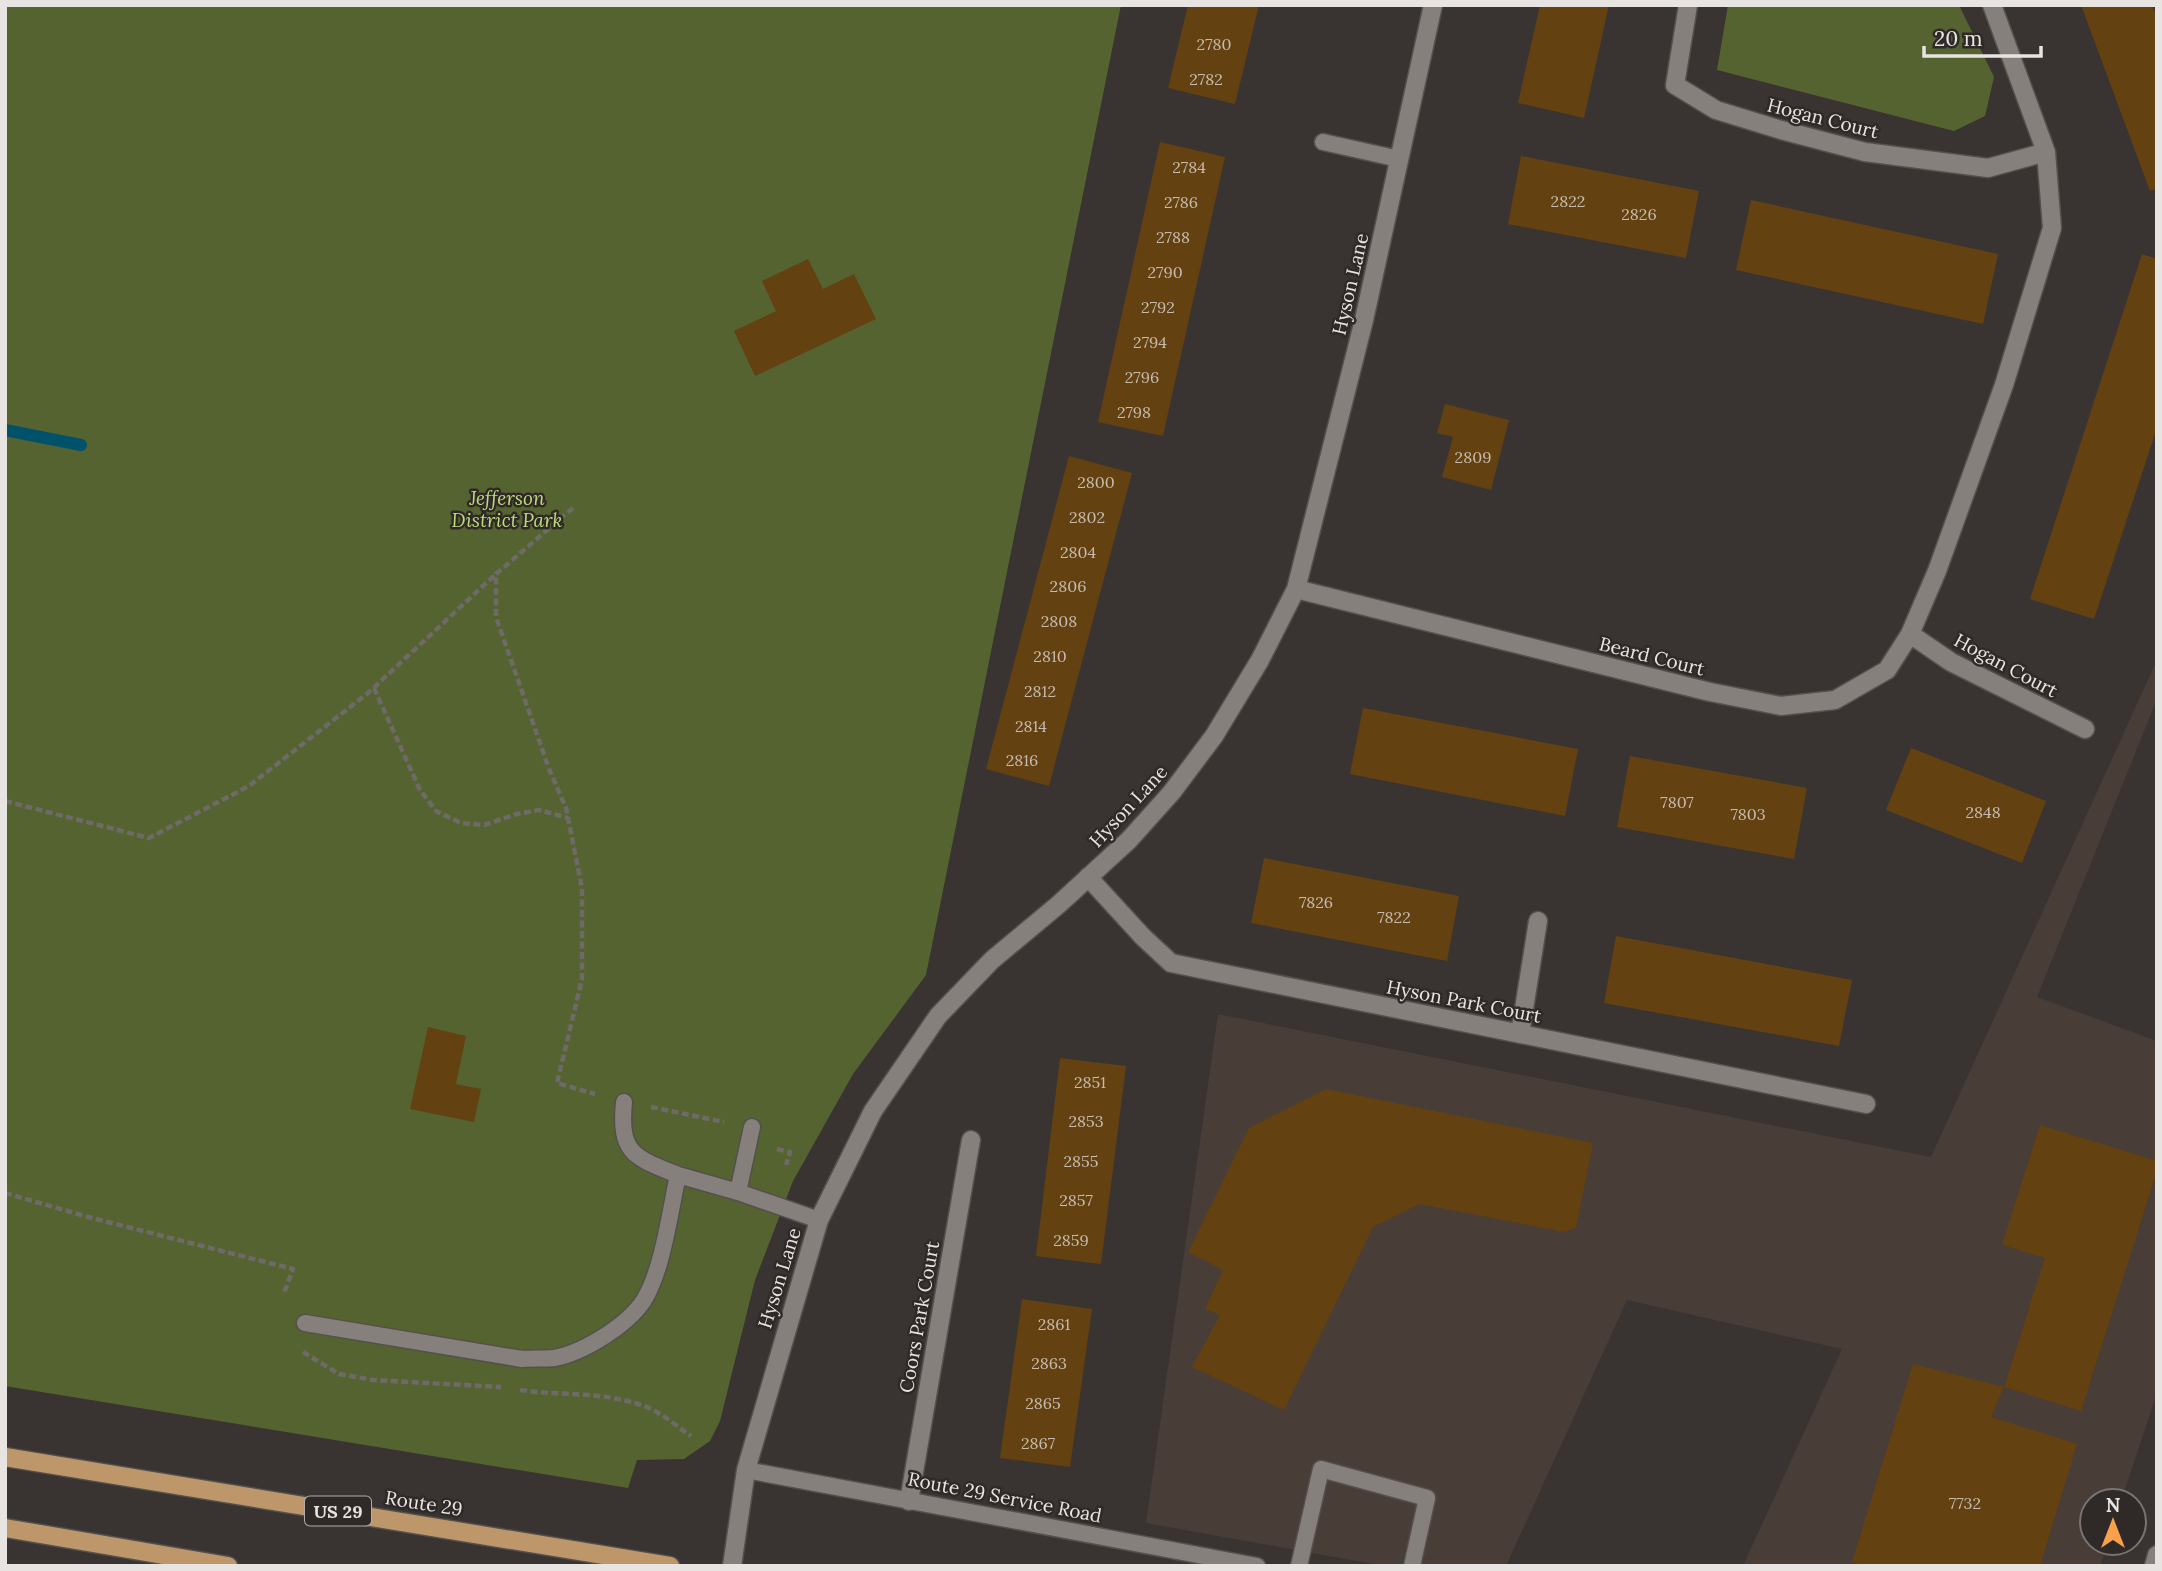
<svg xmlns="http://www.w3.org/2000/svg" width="2162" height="1571" font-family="Lora,serif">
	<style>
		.built { fill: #483d37 }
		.green { fill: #556330 }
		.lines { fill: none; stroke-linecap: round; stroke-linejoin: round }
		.stream { stroke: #00526a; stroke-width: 12 }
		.building { fill: #644111 }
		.lane-casing { stroke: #54504d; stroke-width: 19 }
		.street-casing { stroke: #54504d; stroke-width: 21 }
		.primary-casing { stroke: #54504d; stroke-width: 21 }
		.path { stroke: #6e6a67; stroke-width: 4.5; stroke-dasharray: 7 3.5; stroke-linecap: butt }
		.lane { stroke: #86807d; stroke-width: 16 }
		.street { stroke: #86807d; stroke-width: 18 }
		.primary { stroke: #bd976a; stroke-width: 18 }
		.labels { text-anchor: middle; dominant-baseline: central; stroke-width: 5; stroke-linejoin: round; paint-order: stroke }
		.number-label { font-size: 16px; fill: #c6bbae }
		.shield { fill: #2f2a27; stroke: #b0acaa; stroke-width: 2 }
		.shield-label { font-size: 18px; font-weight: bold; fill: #e7e4e2 }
		.street-label { font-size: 19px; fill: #e7e4e2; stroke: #2f2a27 }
		.park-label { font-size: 19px; font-style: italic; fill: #bfdb79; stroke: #2f2a27 }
	</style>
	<rect width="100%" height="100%" fill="#393431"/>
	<path class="built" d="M 2157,660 L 2157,699 L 2037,997 L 2157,1041 L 2157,1393 L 2121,1501 L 2092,1501 L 2092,1543 L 2108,1543 L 2100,1566 L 1743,1566 L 1842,1349 L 1627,1300 L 1506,1566 L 1385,1566 L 1146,1523 L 1218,1014 L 1931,1157 Z"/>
	<path class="green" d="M 5,5 L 1121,5 L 926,975 L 853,1074 L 793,1181 L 755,1280 L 720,1421 L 710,1441 L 684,1459 L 637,1460 L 628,1488 L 5,1386 Z
		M 1728,5 L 1959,5 L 1994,77 L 1985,116 L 1954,131 L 1717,70 Z"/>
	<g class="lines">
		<path class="stream" d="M 5,430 L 81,445"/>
	</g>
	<path class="building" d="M 1188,5 L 1259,5 L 1235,104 L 1168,88 Z
		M 1540,5 L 1609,5 L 1584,118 L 1518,103 Z
		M 2081,5 L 2152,5 L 2157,18 L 2157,189 L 2150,191 Z
		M 1160,142 L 1225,157 L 1163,436 L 1098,422 Z
		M 1521,156 L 1699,191 L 1686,258 L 1508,224 Z
		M 1751,200 L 1998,254 L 1983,324 L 1736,270 Z
		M 2142,254 L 2157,259 L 2157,428 L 2094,619 L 2030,599 Z
		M 808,259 L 823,289 L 854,274 L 876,319 L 755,376 L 734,331 L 776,311 L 762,281 Z
		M 1445,404 L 1509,420 L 1491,490 L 1442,477 L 1453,437 L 1437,433 Z
		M 1069,456 L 1132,473 L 1049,786 L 986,769 Z
		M 1363,708 L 1578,749 L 1565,816 L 1350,774 Z
		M 1911,748 L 2046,801 L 2022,863 L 1886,810 Z
		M 1630,756 L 1807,788 L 1794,859 L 1617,827 Z
		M 1264,858 L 1459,896 L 1447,961 L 1251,923 Z
		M 1616,936 L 1852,980 L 1839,1046 L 1604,1003 Z
		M 428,1027 L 466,1036 L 456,1084 L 481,1089 L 474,1122 L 410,1109 Z
		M 1060,1058 L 1126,1066 L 1101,1264 L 1036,1256 Z
		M 1326,1089 L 1593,1143 L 1576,1228 L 1564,1232 L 1420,1204 L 1373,1227 L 1284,1410 L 1192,1367 L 1220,1315 L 1205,1309 L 1223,1270 L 1188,1252 L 1249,1128 Z
		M 2040,1125 L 2157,1161 L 2157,1171 L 2081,1411 L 2004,1387 L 2045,1258 L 2002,1245 Z
		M 1022,1299 L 1092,1309 L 1070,1467 L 1000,1458 Z
		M 1913,1364 L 2004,1387 L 1991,1417 L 2077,1444 L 2040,1566 L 1864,1566 L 1852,1562 Z"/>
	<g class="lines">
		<g class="lane-casing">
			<path id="lane" d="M 1323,142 L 1399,159
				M 624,1102 C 619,1154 634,1157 678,1175
				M 738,1192 L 819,1220
				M 305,1323 L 522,1359 C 532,1358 544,1359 554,1358 C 583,1353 628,1325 644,1300 C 663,1269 670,1211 678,1175 L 738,1192 L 752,1127
				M 746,1470 L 1257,1566
				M 1299,1566 L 1321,1469 L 1427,1498 L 1412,1566"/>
		</g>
		<g class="street-casing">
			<path id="street" d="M 1688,5 L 1675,85 L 1716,110 L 1781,130 L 1865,152 L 1988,168 L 2046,152
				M 1296,589 L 1710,692 L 1781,706 L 1835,700 L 1887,670 L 1910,634 L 1937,571 L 2004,385 L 2052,228 L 2046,152 L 1992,5
				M 1910,634 L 1951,662 L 2085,729
				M 1088,877 L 1143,937 L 1171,963 L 1866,1104
				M 1520,1034 L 1538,921
				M 909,1501 L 971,1140
				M 732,1566 L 746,1470 L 819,1220 L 873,1111 L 938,1016 L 992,960 L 1058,905 L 1129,840 L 1172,792 L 1214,736 L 1260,660 L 1296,589 L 1364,320 L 1433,5
				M 2154,1566 L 2157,1555"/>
		</g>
		<g class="primary-casing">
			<path id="primary" d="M 5,1457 L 670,1566
				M 5,1528 L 228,1566"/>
		</g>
		<path class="path" d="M 573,508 L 496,574 L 496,617 L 549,769 L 566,808 L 582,888 L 582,979 L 557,1083 L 595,1094
			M 374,688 L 420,790 L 436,811 L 461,823 L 484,825 L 517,814 L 539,810 L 568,818
			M 5,801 L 149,838 L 249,786 L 368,693 L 496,574
			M 651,1107 L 724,1122
			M 777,1149 L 790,1152 L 786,1165
			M 5,1193 L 88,1217 L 293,1269 L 284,1293
			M 303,1352 L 339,1374 L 373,1380 L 501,1387
			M 520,1390 C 564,1396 602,1391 644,1406 C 661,1412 676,1426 691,1436"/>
		<use href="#lane" class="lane"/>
		<use href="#street" class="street"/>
		<use href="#primary" class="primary"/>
	</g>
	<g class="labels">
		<g class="number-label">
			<text x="1214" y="44">2780</text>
			<text x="1206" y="79">2782</text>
			<text x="1189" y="167">2784</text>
			<text x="1568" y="201">2822</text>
			<text x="1181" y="202">2786</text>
			<text x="1639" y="214">2826</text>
			<text x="1173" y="237">2788</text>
			<text x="1165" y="272">2790</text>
			<text x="1158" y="307">2792</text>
			<text x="1150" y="342">2794</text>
			<text x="1142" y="377">2796</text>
			<text x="1134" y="412">2798</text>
			<text x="1473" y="457">2809</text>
			<text x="1096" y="482">2800</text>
			<text x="1087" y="517">2802</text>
			<text x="1078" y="552">2804</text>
			<text x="1068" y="586">2806</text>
			<text x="1059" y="621">2808</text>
			<text x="1050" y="656">2810</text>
			<text x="1040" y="691">2812</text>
			<text x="1031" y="726">2814</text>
			<text x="1022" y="760">2816</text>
			<text x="1677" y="802">7807</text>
			<text x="1983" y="812">2848</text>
			<text x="1748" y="814">7803</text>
			<text x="1316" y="902">7826</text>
			<text x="1394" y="917">7822</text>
			<text x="1090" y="1082">2851</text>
			<text x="1086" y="1121">2853</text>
			<text x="1081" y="1161">2855</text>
			<text x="1076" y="1200">2857</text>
			<text x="1071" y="1240">2859</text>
			<text x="1054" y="1324">2861</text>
			<text x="1049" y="1363">2863</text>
			<text x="1043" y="1403">2865</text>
			<text x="1038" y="1443">2867</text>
			<text x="1965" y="1503">7732</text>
		</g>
		<rect class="shield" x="305" y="1496.5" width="66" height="29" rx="5"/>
		<g class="shield-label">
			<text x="338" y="1511">US 29</text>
		</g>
		<g class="street-label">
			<text transform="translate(1823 118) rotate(14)">Hogan Court</text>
			<text transform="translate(1350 284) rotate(-77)">Hyson Lane</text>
			<text transform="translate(1652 656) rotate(14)">Beard Court</text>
			<text transform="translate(2006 665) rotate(28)">Hogan Court</text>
			<text transform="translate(1128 806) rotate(-47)">Hyson Lane</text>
			<text transform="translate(1464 1001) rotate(11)">Hyson Park Court</text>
			<text transform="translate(779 1278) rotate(-73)">Hyson Lane</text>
			<text transform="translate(919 1317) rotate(-80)">Coors Park Court</text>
			<text transform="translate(1005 1497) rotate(11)">Route 29 Service Road</text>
			<text transform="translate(424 1503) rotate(9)">Route 29</text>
		</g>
		<g class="park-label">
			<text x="507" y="498">Jefferson<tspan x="507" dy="22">District Park</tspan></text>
		</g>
	</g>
	<rect width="2162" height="1571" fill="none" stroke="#e7e4e2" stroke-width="14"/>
	<g transform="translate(2113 1522)"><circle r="33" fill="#2f2a27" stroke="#797472" stroke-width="2"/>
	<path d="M0-5L12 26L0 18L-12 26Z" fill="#f8a04b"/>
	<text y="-10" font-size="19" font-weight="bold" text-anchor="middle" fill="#e7e4e2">N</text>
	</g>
	<path d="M1924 46v10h117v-10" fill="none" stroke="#e7e4e2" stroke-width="3.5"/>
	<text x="1934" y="46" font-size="21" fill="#e7e4e2" stroke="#2f2a27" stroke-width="5" paint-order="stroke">20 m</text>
</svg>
